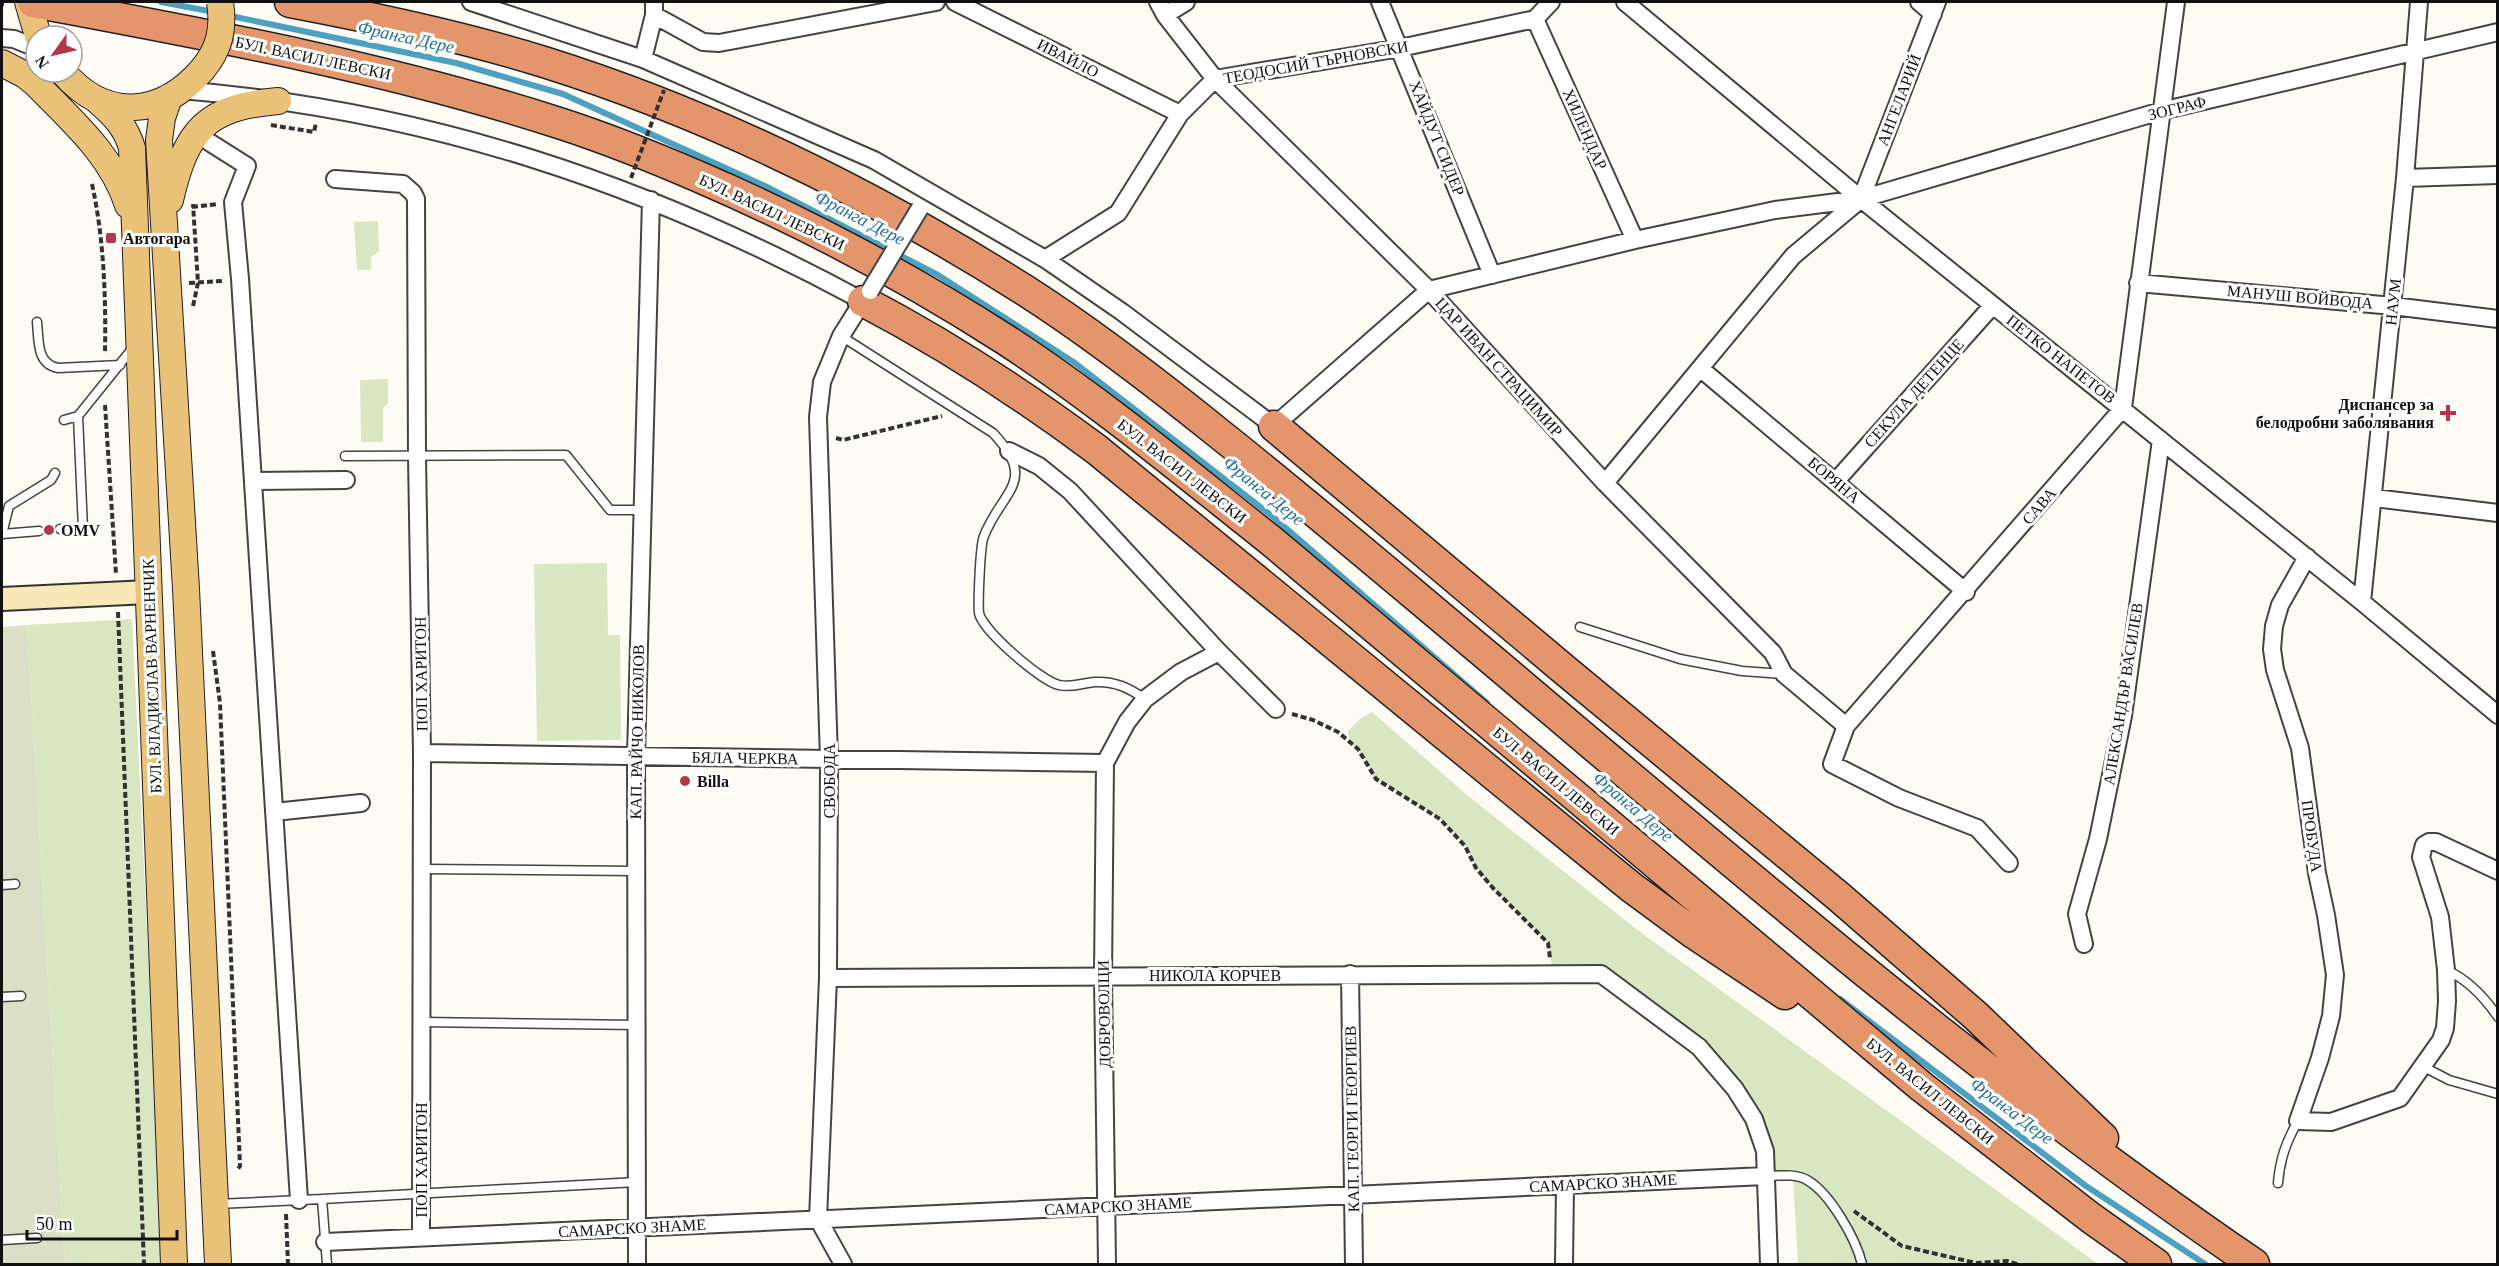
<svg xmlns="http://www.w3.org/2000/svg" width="2499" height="1266" font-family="'Times New Roman',serif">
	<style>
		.green { fill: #d8e6c1 }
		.cemetery { fill: #dadfc6 }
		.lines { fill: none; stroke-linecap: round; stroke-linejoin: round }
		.stream { stroke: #4da0c0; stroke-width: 6 }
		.lane-casing { stroke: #434343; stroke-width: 11 }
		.street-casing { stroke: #434343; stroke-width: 20 }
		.secondary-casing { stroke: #323232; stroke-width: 26 }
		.primary-casing { stroke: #212121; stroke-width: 28 }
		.highway-casing { stroke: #212121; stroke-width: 33 }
		.path { stroke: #323232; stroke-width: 4; stroke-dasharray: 6 3; stroke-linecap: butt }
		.lane { stroke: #fff; stroke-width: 8 }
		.street { stroke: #fff; stroke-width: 16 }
		.secondary { stroke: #f7e8b7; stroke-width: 22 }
		.primary { stroke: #eac178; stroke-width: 26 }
		.highway { stroke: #e5956b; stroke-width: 30 }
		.street-bridge-casing { stroke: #434343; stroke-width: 20; stroke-linecap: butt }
		.primary-bridge-casing { stroke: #212121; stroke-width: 28; stroke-linecap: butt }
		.path-bridge { stroke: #323232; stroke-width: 4; stroke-dasharray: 6 3; stroke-linecap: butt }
		.street-bridge { stroke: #fff; stroke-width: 16 }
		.primary-bridge { stroke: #eac178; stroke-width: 26 }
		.poi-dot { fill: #b3364b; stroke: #fff; stroke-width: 2 }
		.labels { text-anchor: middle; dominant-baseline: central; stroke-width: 6; stroke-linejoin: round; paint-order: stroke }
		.street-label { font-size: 16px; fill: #101010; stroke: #fff }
		.poi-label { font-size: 16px; font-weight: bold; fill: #101010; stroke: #fff; text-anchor: start }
		.water-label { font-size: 18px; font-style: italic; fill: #257296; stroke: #fff }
	</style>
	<rect width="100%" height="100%" fill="#fefbf5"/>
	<path class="green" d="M 378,221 L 379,251 L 371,257 L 371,270 L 357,270 L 354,222 Z
		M 388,379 L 388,403 L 383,408 L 383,442 L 361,442 L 360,380 Z
		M 607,563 L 608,635 L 620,635 L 621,740 L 537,741 L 534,564 Z
		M 132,619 L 163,1264 L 65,1264 L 27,625 Z
		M 1372,712 L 1467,795 L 1639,931 L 2098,1264 L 1798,1264 L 1793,1176 L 1765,1176 L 1754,1119 L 1699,1047 L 1601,974 L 1553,974 L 1548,943 L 1493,888 L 1476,868 L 1465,846 L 1440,819 L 1376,779 L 1358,749 L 1351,743 L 1347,732 L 1360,719 Z"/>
	<path class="cemetery" d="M 27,625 L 65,1264 L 2,1264 L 2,627 Z"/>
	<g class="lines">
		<path class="stream" d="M 161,2 L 214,12
			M 226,15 L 456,63 L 563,94 L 765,186 L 938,275 L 1075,363 L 1272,516 L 1487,703
			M 1840,999 L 2086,1186 L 2205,1264"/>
		<g class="lane-casing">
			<path id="lane" d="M 37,322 C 39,340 36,364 58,368 L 120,365
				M 841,336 L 993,433 C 1039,482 1002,490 984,536 C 980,544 978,603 979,613 C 982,630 1042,682 1059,685 C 1072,688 1082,683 1095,682 C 1115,681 1129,688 1145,699
				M 64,420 L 78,416 L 132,349
				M 345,456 L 566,455 L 610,510 L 642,510
				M 60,529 L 83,529 L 78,416
				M 2,534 L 9,506 L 51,480 L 55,473
				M 2,534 L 39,531
				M 1580,627 L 1680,659 L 1742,671 L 1784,674
				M 422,869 L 636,871
				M 2,885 L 15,884
				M 2446,970 C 2467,979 2485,998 2498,1017
				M 2,997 L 21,996
				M 422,1022 L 637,1025
				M 2422,1066 L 2449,1080 L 2498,1094
				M 1765,1176 C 1778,1176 1795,1173 1807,1180 C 1830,1193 1856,1239 1862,1264
				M 2278,1183 C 2280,1159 2286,1142 2298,1121
				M 322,1199 L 637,1182
				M 217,1204 L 322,1199 L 327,1264
				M 2,1240 L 37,1238"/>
		</g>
		<g class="street-casing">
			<path id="street" d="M 471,2 L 643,59 L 874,160 L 1045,259 L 1122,312 L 1274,426 L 1429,290 L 1635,240 L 1775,210 L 1861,199 L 2161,111 L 2498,32
				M 955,2 L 1180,114
				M 1158,2 L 1165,15 L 1215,79 L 1429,290 L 1605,483 L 1773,653 L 1784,674 L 1846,726
				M 1380,2 L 1492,275
				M 1625,2 L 1861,199 L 2362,602 L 2498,715
				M 1919,2 L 1933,14
				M 654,15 L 703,42 L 719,43 L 936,2
				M 1165,15 L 1186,2
				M 1535,19 L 1635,240
				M 2,38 L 14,39 L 36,48
				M 643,59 L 654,15 L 654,2
				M 181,90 C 428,110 647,184 863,301
				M 209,142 L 247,166 L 233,202 L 240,279 L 299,1200
				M 2405,178 L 2498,175
				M 335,179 L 403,184 L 413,193 L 416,199 L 417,457 L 422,753 L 421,1237
				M 1045,259 L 1118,213 L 1180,114 L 1215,79 L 1400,48 L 1535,19 L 1551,2
				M 2138,283 L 2393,306 L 2498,319
				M 1701,369 L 1966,592
				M 1009,451 L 1039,466 L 1070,491 L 1219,652 L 1276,709
				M 253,481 L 346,480
				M 1836,481 L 1993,305
				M 1605,483 L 1793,256 L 1861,199 L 1937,2
				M 2374,498 L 2498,513
				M 2307,557 L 2280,605 L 2274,626 L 2272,649 L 2275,670 L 2300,748 L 2317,873 L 2326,915 L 2335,975 L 2331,1016 L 2320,1058 L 2298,1121 L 2331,1122 L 2400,1098 L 2441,1040 L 2445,1028 L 2447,1001 L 2446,970 L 2440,917 L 2421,857 L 2424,845 L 2429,842 L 2436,842 L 2498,871
				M 2362,602 L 2405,178 L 2419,2
				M 422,753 L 1105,763
				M 274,812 L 361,803
				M 2009,863 L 1977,828 L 1899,798 L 1832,764 L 1846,726 L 2123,408 L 2176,2
				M 2084,944 L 2077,914 L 2098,839 L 2123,716 L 2161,440
				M 1350,974 L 1354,1264
				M 828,978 L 1601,974 L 1699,1047 L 1735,1089 L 1754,1119 L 1765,1151 L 1769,1264
				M 325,1242 L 1765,1176
				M 637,1264 L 636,756 L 651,200
				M 843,1264 L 818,1219 L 828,978 L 829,759 L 818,417 L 822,382 L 841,336 L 866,296
				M 1107,1264 L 1103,976 L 1105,763 L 1127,722 L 1145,699 L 1181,672 L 1219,652
				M 1564,1264 L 1565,1185"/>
		</g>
		<g class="secondary-casing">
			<path id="secondary" d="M 2,599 L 149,592"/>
		</g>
		<g class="primary-casing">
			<path id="primary" d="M 28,2 L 38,36
				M 2,63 L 25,75 L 36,84 C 72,121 112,155 128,205
				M 63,72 C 105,121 160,118 202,70
				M 169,97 L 162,118 L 159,140 L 186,589 L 218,1264
				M 98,101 C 114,115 126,127 132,148 L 174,1264
				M 170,200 C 186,131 205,107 278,101"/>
		</g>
		<g class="highway-casing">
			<path id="highway" d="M 33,2 C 211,35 390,68 562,124 C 608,139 653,157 697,176 C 804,222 908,277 1006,340 C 1098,400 1183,471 1269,539 L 1922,1087 L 2091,1218 L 2156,1264
				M 290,2 C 375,18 461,36 544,62 C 713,115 876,196 1026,291 C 1093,334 1155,382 1217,432 C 1310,506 1400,583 1491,659 C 1739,869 1986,1081 2254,1264
				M 863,301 C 945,344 1022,394 1096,449 L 1631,887 L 1692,932 L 1785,994
				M 1274,426 L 1567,672 L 1838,896 L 1976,1016 L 2103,1138"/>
		</g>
		<path class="path" d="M 2,6 L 2,2
			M 271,125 L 314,132 L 316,123
			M 92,184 C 104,239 106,297 105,353
			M 192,207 L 218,204
			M 189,283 L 222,281
			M 193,306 L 198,283 L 193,204
			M 105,405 L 116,574
			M 836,438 L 843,440 L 942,416
			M 118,612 L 144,1264
			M 213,651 L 220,703 L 240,1166 L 237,1170
			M 1292,714 L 1313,720 L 1338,732 L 1358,749 L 1376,779 L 1440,819 L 1465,846 L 1476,868 L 1493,888 L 1548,943 L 1550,958
			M 1854,1211 L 1902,1246 L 1976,1263 L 2007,1261 L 2017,1264
			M 286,1214 L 288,1264"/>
		<use href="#lane" class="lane"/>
		<use href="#street" class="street"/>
		<use href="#secondary" class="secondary"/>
		<use href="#primary" class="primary"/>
		<use href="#highway" class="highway"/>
		<g class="street-bridge-casing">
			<path id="street-bridge" d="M 870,291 L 920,208"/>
		</g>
		<g class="primary-bridge-casing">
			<path id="primary-bridge" d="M 202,70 C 220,49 224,28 220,2"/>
		</g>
		<path class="path-bridge" d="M 631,178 L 664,90"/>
		<use href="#street-bridge" class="street-bridge"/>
		<use href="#primary-bridge" class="primary-bridge"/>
	</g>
	<g class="poi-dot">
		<rect x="105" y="232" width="12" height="12" rx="3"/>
		<path d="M2445 404h6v6h6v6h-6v6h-6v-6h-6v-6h6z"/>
		<circle cx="49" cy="530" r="6"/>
		<circle cx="685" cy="781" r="6"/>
	</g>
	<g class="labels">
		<g class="street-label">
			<text transform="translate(313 58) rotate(12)">БУЛ. ВАСИЛ ЛЕВСКИ</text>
			<text transform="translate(1068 58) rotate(27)">ИВАЙЛО</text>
			<text transform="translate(1316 62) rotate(-10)">ТЕОДОСИЙ ТЪРНОВСКИ</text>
			<text transform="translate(1899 100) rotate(-69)">АНГЕЛАРИЙ</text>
			<text transform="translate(2177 108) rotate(-14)">ЗОГРАФ</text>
			<text transform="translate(1585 129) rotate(66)">ХИЛЕНДАР</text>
			<text transform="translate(1437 138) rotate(68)">ХАЙДУТ СИДЕР</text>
			<text transform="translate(772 212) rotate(25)">БУЛ. ВАСИЛ ЛЕВСКИ</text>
			<text transform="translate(2300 297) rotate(5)">MАНУШ ВОЙВОДА</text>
			<text transform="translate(2393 302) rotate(-84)">НАУМ</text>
			<text transform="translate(2061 359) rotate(38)">ПЕТКО НАПЕТОВ</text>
			<text transform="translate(1499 367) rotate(48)">ЦАР ИВАН СТРАЦИМИР</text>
			<text transform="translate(1914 393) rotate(-48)">СЕКУЛА ДЕТЕНЦЕ</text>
			<text transform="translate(1182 471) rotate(38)">БУЛ. ВАСИЛ ЛЕВСКИ</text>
			<text transform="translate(1834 480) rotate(40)">БОРЯНА</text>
			<text transform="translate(2039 506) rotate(-49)">САВА</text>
			<text transform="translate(421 674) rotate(-91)">ПОП ХАРИТОН</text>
			<text transform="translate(152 676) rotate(-92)">БУЛ. ВЛАДИСЛАВ ВАРНЕНЧИК</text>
			<text transform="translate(2123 694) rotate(-81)">АЛЕКСАНДЪР ВАСИЛЕВ</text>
			<text transform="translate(637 732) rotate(-89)">КАП. РАЙЧО НИКОЛОВ</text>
			<text transform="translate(745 758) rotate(1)">БЯЛА ЧЕРКВА</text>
			<text transform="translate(829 781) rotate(-90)">СВОБОДА</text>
			<text transform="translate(1556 781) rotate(40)">БУЛ. ВАСИЛ ЛЕВСКИ</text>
			<text transform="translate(2312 836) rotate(82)">ПРOБУДA</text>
			<text x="1215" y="975">НИКОЛА КОРЧЕВ</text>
			<text transform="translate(1104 1014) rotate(-91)">ДОБРОВОЛЦИ</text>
			<text transform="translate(1930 1091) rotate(39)">БУЛ. ВАСИЛ ЛЕВСКИ</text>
			<text transform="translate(1352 1119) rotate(-91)">КАП. ГЕОРГИ ГЕОРГИЕВ</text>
			<text transform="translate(421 1160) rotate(-90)">ПОП ХАРИТОН</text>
			<text transform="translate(1603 1183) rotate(-3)">САМАРСКО ЗНАМЕ</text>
			<text transform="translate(1118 1206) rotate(-3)">САМАРСКО ЗНАМЕ</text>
			<text transform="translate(632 1228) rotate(-3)">САМАРСКО ЗНАМЕ</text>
		</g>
		<g class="poi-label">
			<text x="123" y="238">Автогара</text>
			<text x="2434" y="404" text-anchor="end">Диспансер за<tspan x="2434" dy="18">белодробни заболявания</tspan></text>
			<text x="61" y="530">OMV</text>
			<text x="697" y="781">Billa</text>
		</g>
		<g class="water-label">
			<text transform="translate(406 37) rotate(12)">Франга Дере</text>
			<text transform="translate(860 218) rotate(27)">Франга Дере</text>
			<text transform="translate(1264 491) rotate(39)">Франга Дере</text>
			<text transform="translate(1633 807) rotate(40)">Франга Дере</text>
			<text transform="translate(2012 1111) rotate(37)">Франга Дере</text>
		</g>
	</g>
	<rect width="2499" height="1266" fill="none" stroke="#101010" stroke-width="6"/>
	<g transform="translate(54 54) rotate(236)"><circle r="28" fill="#ffffff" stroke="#9f9f9f" stroke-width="1.5"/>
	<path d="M0-4.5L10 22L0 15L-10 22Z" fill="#b3364b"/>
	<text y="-9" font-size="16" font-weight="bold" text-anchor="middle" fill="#101010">N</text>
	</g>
	<path d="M27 1230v9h150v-9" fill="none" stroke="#101010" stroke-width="3"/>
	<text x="36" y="1230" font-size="18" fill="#101010" stroke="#ffffff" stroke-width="4.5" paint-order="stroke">50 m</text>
</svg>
